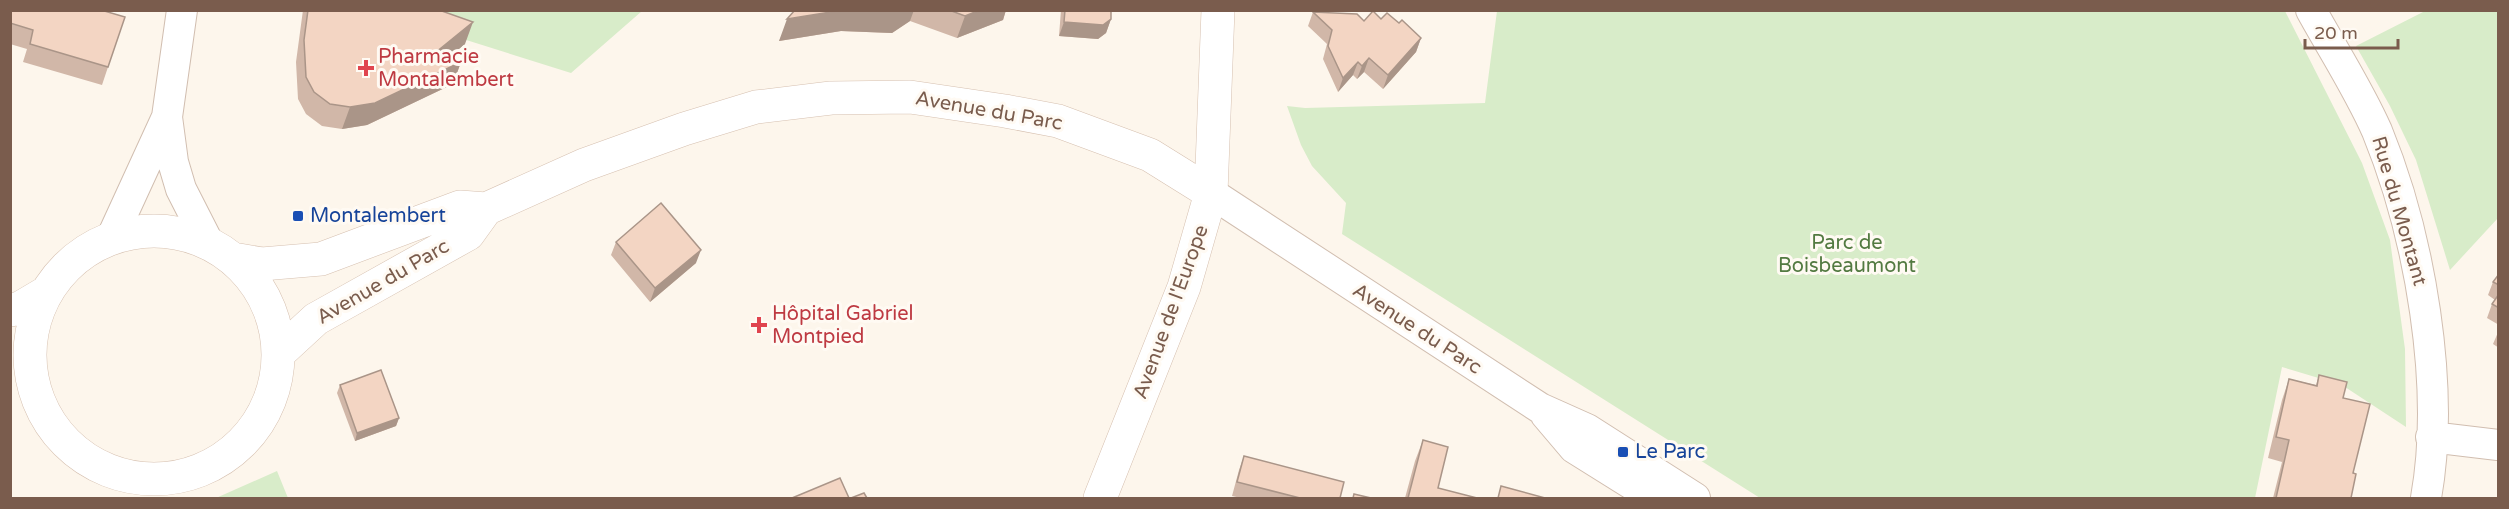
<svg xmlns="http://www.w3.org/2000/svg" width="2509" height="509" font-family="'Varela Round',sans-serif">
	<style>
		.green { fill: #d8ecc9 }
		.lines { fill: none; stroke-linecap: round; stroke-linejoin: round }
		.street-casing { stroke: #d1beb0; stroke-width: 32 }
		.secondary-casing { stroke: #d6c0b0; stroke-width: 34 }
		.street { stroke: #fff; stroke-width: 30 }
		.secondary { stroke: #fff; stroke-width: 33 }
		.wall { fill: #d1b7a8 }
		.shaded-wall { fill: #aa9588 }
		.building { fill: #f3d5c3; stroke: #aa9588; stroke-width: 1.5 }
		.health-dot { fill: #e0444e; stroke: #fffaf3; stroke-width: 2 }
		.transit-dot { fill: #1a4fb4; stroke: #fffaf3; stroke-width: 2 }
		.labels { text-anchor: middle; dominant-baseline: central; stroke-width: 6; stroke-linejoin: round; paint-order: stroke }
		.health-label { font-size: 20px; fill: #be3a42; stroke: #fffaf3; text-anchor: start }
		.street-label { font-size: 20px; fill: #7a5c4d; stroke: #fffaf3 }
		.transit-label { font-size: 20px; fill: #164399; stroke: #fffaf3; text-anchor: start }
		.park-label { font-size: 20px; fill: #537a41; stroke: #fffaf3 }
	</style>
	<rect width="100%" height="100%" fill="#fdf6ec"/>
	<path class="green" d="M 374,11 L 642,11 L 571,73 Z
		M 1497,11 L 2285,11 L 2362,163 L 2390,240 L 2405,349 L 2406,427 L 2342,385 L 2282,367 L 2255,498 L 1760,498 L 1342,234 L 1346,203 L 1312,166 L 1301,145 L 1287,106 L 1305,108 L 1485,103 Z
		M 2425,11 L 2498,11 L 2498,218 L 2450,270 L 2416,160 L 2390,106 L 2356,46 Z
		M 277,471 L 288,498 L 216,498 Z"/>
	<g class="lines">
		<g class="street-casing">
			<path id="street" d="M 2311,10 C 2333,50 2359,90 2377,131 C 2420,236 2446,386 2426,498
				M 167,117 L 173,162 L 181,189 L 208,242
				M 1211,193 L 1540,408 L 1587,429 L 1695,498
				M 111,239 L 167,117 L 182,10
				M 1546,415 L 1574,448 L 1654,498
				M 2431,437 L 2498,445"/>
		</g>
		<g class="secondary-casing">
			<path id="secondary" d="M30 355a124 124 0 1 1 248 0a124 124 0 1 1-248 0Z
				M 233,259 L 262,264 L 321,259 L 460,207 L 486,209
				M 10,310 L 20,308 L 47,292
				M 278,354 L 316,319 L 468,234 L 486,209 L 584,165 L 684,129 L 756,107 L 831,98 L 910,97 L 1005,111 L 1058,121 L 1150,155 L 1211,193
				M 1100,498 L 1184,287 L 1211,193 L 1218,10"/>
		</g>
		<use href="#street" class="street"/>
		<use href="#secondary" class="secondary"/>
	</g>
	<path class="wall" d="M 10,10 L 108,67 L 102,85 L 23,62 L 27,49 L 10,44 Z
		M 303,10 L 439,10 L 465,44 L 448,58 L 461,62 L 453,84 L 367,125 L 342,129 L 322,126 L 306,114 L 298,99 L 296,62 Z
		M 795,10 L 1006,10 L 1003,20 L 957,38 L 910,21 L 892,33 L 841,31 L 779,41 Z
		M 1061,10 L 1111,10 L 1111,19 L 1106,33 L 1098,39 L 1059,36 Z
		M 1313,12 L 1364,21 L 1381,19 L 1399,23 L 1421,38 L 1416,52 L 1383,89 L 1364,72 L 1357,79 L 1353,75 L 1338,92 L 1323,59 L 1327,44 L 1308,26 Z
		M 616,242 L 696,263 L 650,302 L 611,255 Z
		M 2499,274 L 2499,325 L 2487,318 L 2492,304 L 2495,300 L 2488,295 L 2493,282 Z
		M 2499,330 L 2499,348 L 2493,344 Z
		M 2319,375 L 2343,398 L 2353,473 L 2351,498 L 2273,498 L 2282,462 L 2268,458 L 2282,400 L 2289,379 L 2316,385 Z
		M 340,385 L 399,418 L 396,426 L 355,441 L 337,393 Z
		M 1423,440 L 1438,488 L 1477,498 L 1405,498 L 1415,461 Z
		M 1244,456 L 1340,498 L 1241,498 L 1232,496 L 1239,470 Z"/>
	<path class="shaded-wall" d="M 843,10 L 914,10 L 910,21 L 892,33 L 841,31 L 779,41 L 787,19 Z
		M 980,10 L 1006,10 L 1003,20 L 957,38 L 965,16 Z
		M 1111,19 L 1106,33 L 1098,39 L 1059,36 L 1064,22 Z
		M 473,22 L 465,44 L 427,75 L 435,53 Z
		M 1421,38 L 1416,52 L 1383,89 L 1388,75 Z
		M 1369,58 L 1364,72 L 1357,79 L 1362,66 Z
		M 461,62 L 453,84 L 367,125 L 342,129 L 350,107 Z
		M 1358,62 L 1353,75 L 1338,92 L 1343,78 Z
		M 701,250 L 696,263 L 650,302 L 655,288 Z
		M 399,418 L 396,426 L 355,441 L 357,433 Z"/>
	<path class="building" d="M 10,10 L 101,10 L 125,17 L 108,67 L 30,44 L 33,30 L 10,23 Z
		M 308,10 L 439,10 L 473,22 L 435,53 L 461,62 L 375,103 L 350,107 L 330,104 L 314,92 L 306,77 L 304,40 Z
		M 795,10 L 843,10 L 787,19 Z
		M 949,10 L 980,10 L 965,16 Z
		M 1065,10 L 1111,10 L 1111,19 L 1103,25 L 1064,22 Z
		M 1373,11 L 1381,19 L 1387,13 L 1399,23 L 1402,20 L 1421,38 L 1388,75 L 1369,58 L 1362,66 L 1358,62 L 1343,78 L 1328,46 L 1332,30 L 1313,12 L 1357,14 L 1364,21 Z
		M 661,203 L 701,250 L 655,288 L 616,242 Z
		M 2499,274 L 2499,285 L 2493,282 Z
		M 2499,294 L 2499,308 L 2492,304 Z
		M 381,370 L 399,418 L 357,433 L 340,385 Z
		M 2319,375 L 2347,382 L 2343,398 L 2370,404 L 2353,473 L 2356,474 L 2351,498 L 2276,498 L 2289,440 L 2276,437 L 2289,379 L 2317,386 Z
		M 1423,440 L 1448,447 L 1438,488 L 1477,498 L 1408,498 Z
		M 1244,456 L 1344,482 L 1340,498 L 1300,498 L 1237,482 Z
		M 840,478 L 849,498 L 792,498 Z
		M 1501,486 L 1545,498 L 1498,498 Z
		M 864,493 L 867,498 L 851,498 Z
		M 1354,494 L 1371,498 L 1353,498 Z"/>
	<g class="health-dot">
		<path d="M363 59h6v6h6v6h-6v6h-6v-6h-6v-6h6z"/>
		<path d="M756 316h6v6h6v6h-6v6h-6v-6h-6v-6h6z"/>
	</g>
	<g class="transit-dot">
		<rect x="292" y="210" width="12" height="12" rx="3"/>
		<rect x="1617" y="446" width="12" height="12" rx="3"/>
	</g>
	<g class="labels">
		<g class="health-label">
			<text x="378" y="57">Pharmacie<tspan x="378" dy="23">Montalembert</tspan></text>
			<text x="772" y="314">Hôpital Gabriel<tspan x="772" dy="23">Montpied</tspan></text>
		</g>
		<g class="street-label">
			<text transform="translate(989 111) rotate(10)">Avenue du Parc</text>
			<text transform="translate(2399 211) rotate(74)">Rue du Montant</text>
			<text transform="translate(383 282) rotate(-30)">Avenue du Parc</text>
			<text transform="translate(1171 312) rotate(-70)">Avenue de l'Europe</text>
			<text transform="translate(1417 329) rotate(33)">Avenue du Parc</text>
		</g>
		<g class="transit-label">
			<text x="310" y="216">Montalembert</text>
			<text x="1635" y="452">Le Parc</text>
		</g>
		<g class="park-label">
			<text x="1847" y="243">Parc de<tspan x="1847" dy="23">Boisbeaumont</tspan></text>
		</g>
	</g>
	<rect width="2509" height="509" fill="none" stroke="#7a5c4d" stroke-width="24"/>
	<path d="M2305 39v9h93v-9" fill="none" stroke="#7a5c4d" stroke-width="3"/>
	<text x="2314" y="39" font-size="18" fill="#7a5c4d" stroke="#fffaf3" stroke-width="4.5" paint-order="stroke">20 m</text>
</svg>
